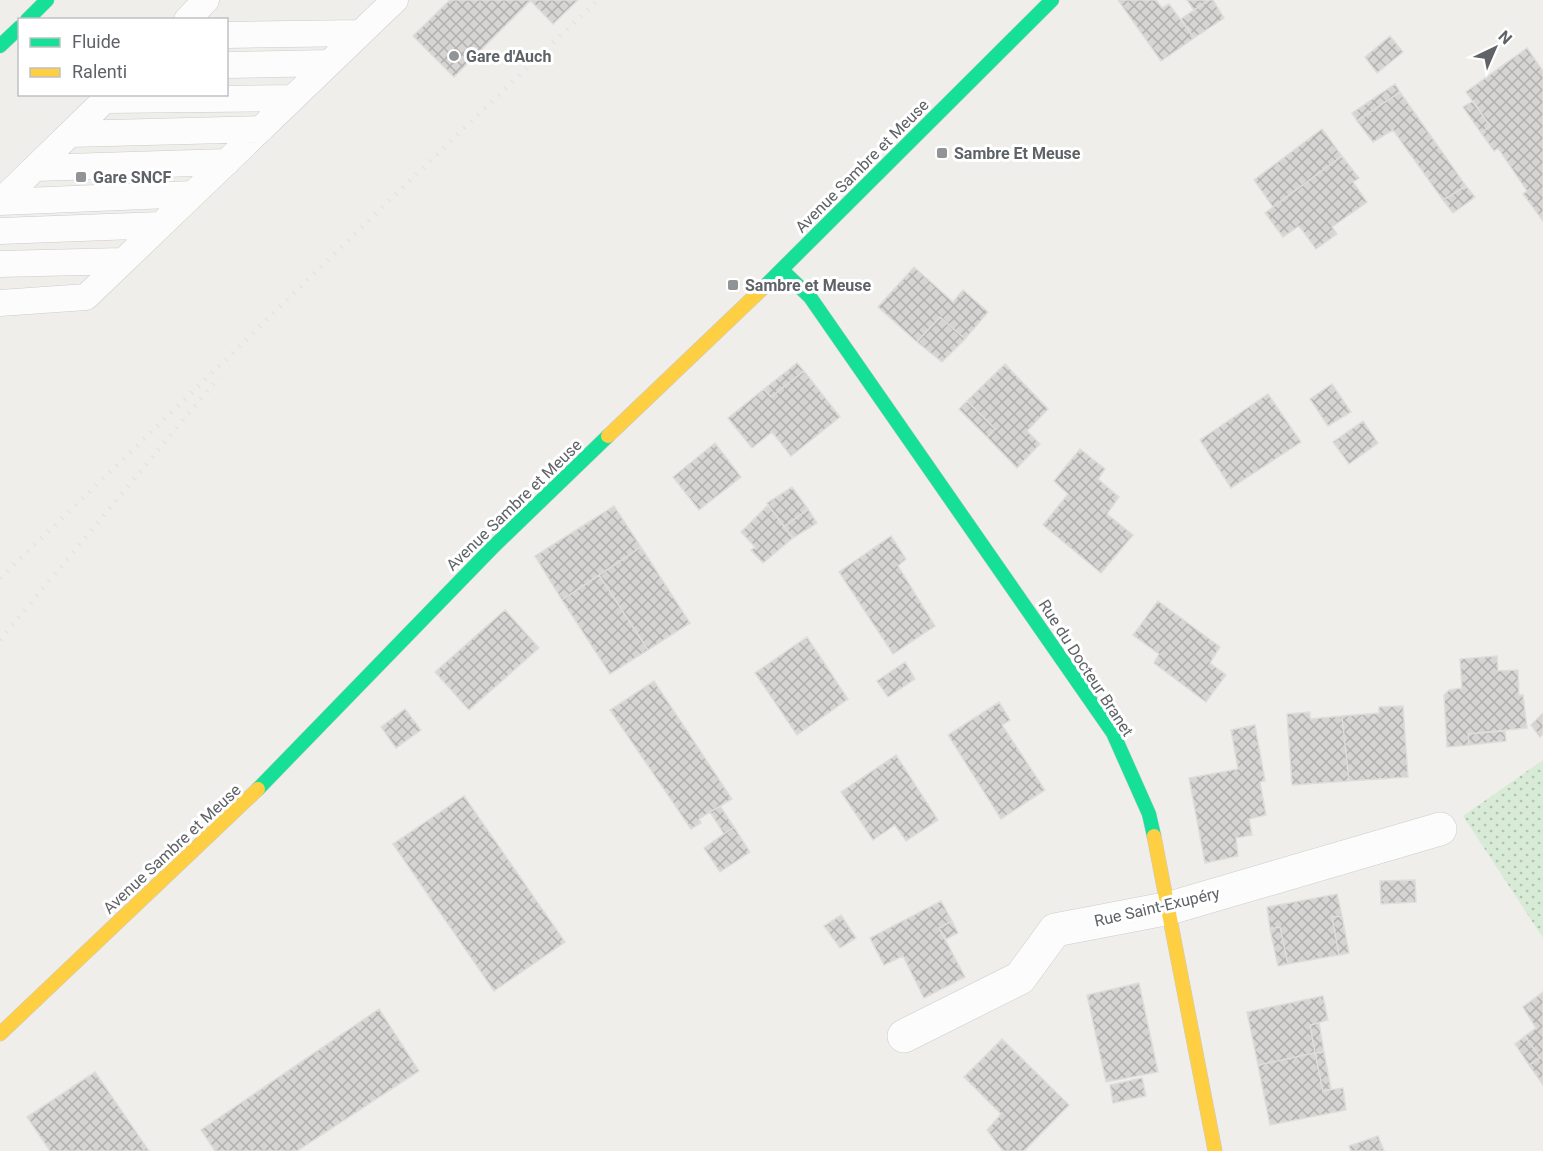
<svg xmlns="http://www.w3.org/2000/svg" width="1543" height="1151" font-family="Roboto,sans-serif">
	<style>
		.grass { fill: url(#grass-dots) }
		.building { fill: url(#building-cross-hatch); stroke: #deddd9; stroke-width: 1.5 }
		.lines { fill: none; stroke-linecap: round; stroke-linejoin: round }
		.lane-casing { stroke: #cbcccc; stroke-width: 27 }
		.street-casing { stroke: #cbcccc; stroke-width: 34 }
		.fast-casing { stroke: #cacacb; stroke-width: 15 }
		.slow-casing { stroke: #cacacb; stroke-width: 15 }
		.lane { stroke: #fdfcfc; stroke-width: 26 }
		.street { stroke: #fdfcfc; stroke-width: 33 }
		.fast { stroke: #16e098; stroke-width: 14 }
		.slow { stroke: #ffcf43; stroke-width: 14 }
		.rail { stroke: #e4e4e4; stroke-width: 4.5; stroke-dasharray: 1.5 8; stroke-linecap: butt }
		.poi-dot { fill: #919496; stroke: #fff; stroke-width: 2 }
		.labels { text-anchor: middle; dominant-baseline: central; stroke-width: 6; stroke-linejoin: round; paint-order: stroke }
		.poi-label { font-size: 16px; font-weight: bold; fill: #5f6368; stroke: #fff; text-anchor: start }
		.street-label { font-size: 16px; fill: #5f6368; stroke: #fff }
	</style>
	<defs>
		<pattern id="grass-dots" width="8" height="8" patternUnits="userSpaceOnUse" patternTransform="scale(1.5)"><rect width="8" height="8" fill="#d8ebd6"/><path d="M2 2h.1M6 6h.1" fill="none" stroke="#b2c2b1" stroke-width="1.8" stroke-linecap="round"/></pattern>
		<pattern id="building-cross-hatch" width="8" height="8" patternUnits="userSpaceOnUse" patternTransform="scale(1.5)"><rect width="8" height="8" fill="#d6d5d3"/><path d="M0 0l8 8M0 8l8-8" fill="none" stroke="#b1b0af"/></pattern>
	</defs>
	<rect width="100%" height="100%" fill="#efeeea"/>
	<path class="grass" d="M 1543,760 L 1543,938 L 1463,816 Z"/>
	<path class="building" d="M 450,0 L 531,0 L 454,77 L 413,36 Z
		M 530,0 L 578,0 L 553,24 Z
		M 1118,0 L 1156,0 L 1162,8 L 1169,4 L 1194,38 L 1161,61 Z
		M 1187,0 L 1209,0 L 1194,10 Z
		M 1209,0 L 1213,0 L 1224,18 L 1194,38 L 1181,19 Z
		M 1390,36 L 1403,52 L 1377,73 L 1365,57 Z
		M 1527,48 L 1543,71 L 1543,221 L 1523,194 L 1527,191 L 1498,148 L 1494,151 L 1481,133 L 1490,126 L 1466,92 Z
		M 1395,84 L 1400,92 L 1357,121 L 1352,113 Z
		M 1400,92 L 1466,186 L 1443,200 L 1393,130 L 1373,142 L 1357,121 Z
		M 1473,101 L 1490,126 L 1481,133 L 1463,107 Z
		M 1322,129 L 1342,156 L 1273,207 L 1254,180 Z
		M 1342,156 L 1359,178 L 1353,182 L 1367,202 L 1332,227 L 1337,234 L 1316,249 L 1299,226 L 1283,237 L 1265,213 Z
		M 1466,186 L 1475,197 L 1453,213 L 1443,200 Z
		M 914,267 L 953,302 L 963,290 L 988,312 L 965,339 L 940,317 L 917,342 L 878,307 Z
		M 940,317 L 965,339 L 942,362 L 917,342 Z
		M 797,363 L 804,371 L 771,397 L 764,389 Z
		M 1005,364 L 1048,409 L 1027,431 L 1040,444 L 1017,468 L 987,437 L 995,429 L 967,401 Z
		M 804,371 L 840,417 L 791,456 L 772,432 L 752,448 L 728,418 L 764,389 L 771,397 Z
		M 1332,384 L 1351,412 L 1328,426 L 1310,399 Z
		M 1268,394 L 1301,442 L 1231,488 L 1200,440 Z
		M 967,401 L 995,429 L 987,437 L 959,409 Z
		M 1363,421 L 1378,443 L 1349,464 L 1333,442 Z
		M 715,443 L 741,477 L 699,510 L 673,477 Z
		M 1080,449 L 1105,469 L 1098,479 L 1119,497 L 1107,514 L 1133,535 L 1101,573 L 1043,525 L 1068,494 L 1054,481 Z
		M 792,487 L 808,509 L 784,527 L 767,503 Z
		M 768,505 L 793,538 L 763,563 L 751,550 L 755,547 L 741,532 Z
		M 614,506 L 641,547 L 562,600 L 535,556 Z
		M 808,509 L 817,523 L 793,538 L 784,527 Z
		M 891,536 L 906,559 L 898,566 L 935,626 L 893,654 L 839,572 Z
		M 641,547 L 690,623 L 648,650 L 599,575 Z
		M 599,575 L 648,650 L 610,674 L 562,600 Z
		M 1158,601 L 1220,647 L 1210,663 L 1226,675 L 1206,702 L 1154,663 L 1159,654 L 1133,635 Z
		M 505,610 L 539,648 L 469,710 L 435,672 Z
		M 807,637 L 848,699 L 797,735 L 755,673 Z
		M 1497,656 L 1498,671 L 1518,670 L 1519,695 L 1523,695 L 1527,728 L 1468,734 L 1469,745 L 1447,747 L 1444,695 L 1449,690 L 1462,688 L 1460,659 Z
		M 905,662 L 915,679 L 888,697 L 877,681 Z
		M 654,681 L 732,799 L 710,812 L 699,819 L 701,823 L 691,829 L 610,710 Z
		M 999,702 L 1010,720 L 1002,725 L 1045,790 L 1001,819 L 948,735 Z
		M 1403,706 L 1408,777 L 1349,781 L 1342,716 L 1379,713 L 1379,707 Z
		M 405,709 L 421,730 L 396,748 L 381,727 Z
		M 1310,712 L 1310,719 L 1342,716 L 1349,781 L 1292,785 L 1287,714 Z
		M 1543,713 L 1543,734 L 1540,737 L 1531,725 Z
		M 1255,725 L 1265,781 L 1260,782 L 1266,815 L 1249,819 L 1252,835 L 1236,838 L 1238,856 L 1205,863 L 1189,778 L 1238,769 L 1231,730 Z
		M 1505,731 L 1506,741 L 1469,745 L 1468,734 Z
		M 896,755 L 938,820 L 906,841 L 895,825 L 873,840 L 841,792 Z
		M 464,796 L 565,942 L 494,991 L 393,844 Z
		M 720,806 L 734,827 L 724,834 L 710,812 Z
		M 734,827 L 750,852 L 720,872 L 704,848 Z
		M 1415,880 L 1416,902 L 1381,904 L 1380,881 Z
		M 1337,894 L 1342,916 L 1332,917 L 1339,955 L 1288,964 L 1280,927 L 1270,929 L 1267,907 Z
		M 941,901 L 952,921 L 939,928 L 965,977 L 924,998 L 903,956 L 884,965 L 870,938 Z
		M 841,915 L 856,938 L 840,948 L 824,926 Z
		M 1342,916 L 1349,953 L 1339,955 L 1332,917 Z
		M 952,921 L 958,933 L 946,939 L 939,928 Z
		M 1280,927 L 1288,964 L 1278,966 L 1270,929 Z
		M 1139,983 L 1158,1072 L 1106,1082 L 1087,995 Z
		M 1543,992 L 1543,1085 L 1529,1065 L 1540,1058 L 1525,1036 L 1536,1028 L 1523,1007 Z
		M 1323,996 L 1328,1020 L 1310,1025 L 1315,1053 L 1258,1065 L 1247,1012 Z
		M 379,1009 L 419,1071 L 297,1151 L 215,1151 L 201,1130 Z
		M 1319,1023 L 1324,1052 L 1315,1053 L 1310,1025 Z
		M 1525,1036 L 1540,1058 L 1529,1065 L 1515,1044 Z
		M 1002,1039 L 1069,1105 L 1024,1151 L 1003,1151 L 987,1130 L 1001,1114 L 964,1077 Z
		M 1324,1052 L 1331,1089 L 1323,1091 L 1315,1053 Z
		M 1315,1053 L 1323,1091 L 1343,1088 L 1346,1110 L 1270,1125 L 1258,1065 Z
		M 95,1072 L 149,1151 L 50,1151 L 27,1117 Z
		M 1142,1078 L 1146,1096 L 1113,1103 L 1110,1085 Z
		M 1378,1136 L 1384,1151 L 1351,1151 L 1349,1146 Z"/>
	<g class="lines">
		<g class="lane-casing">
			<path id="lane" d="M 187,20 L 206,0
				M 226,35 L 360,33
				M 226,65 L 329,63
				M 105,100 L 293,98
				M 70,134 L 261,129
				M 35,168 L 227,162
				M 0,202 L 193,194
				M 0,202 L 111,94
				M 0,231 L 161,225
				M 0,264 L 123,261
				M 0,303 L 86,297 L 395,0"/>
		</g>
		<g class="street-casing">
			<path id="street" d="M 904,1036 L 1020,978 L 1055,930 L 1170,908 L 1440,829"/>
		</g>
		<g class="fast-casing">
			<path id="fast" d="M 27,20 L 47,0
				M 0,46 L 20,27
				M 782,270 L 810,297 L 1113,733 L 1149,814 L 1154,836
				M 762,289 L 1052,0
				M 258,789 L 492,548 L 608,436"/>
		</g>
		<g class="slow-casing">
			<path id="slow" d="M 608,436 L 762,289
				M 1154,836 L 1215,1151
				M 0,1034 L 258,789"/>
		</g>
		<use href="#lane" class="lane"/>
		<use href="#street" class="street"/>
		<use href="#fast" class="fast"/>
		<use href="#slow" class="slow"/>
		<path class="rail" d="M 0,578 C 200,386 397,191 598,0
			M 0,640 L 219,377"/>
	</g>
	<g class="poi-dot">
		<circle cx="454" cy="56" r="6"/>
		<rect x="936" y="147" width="12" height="12" rx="3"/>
		<rect x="75" y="171" width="12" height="12" rx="3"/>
		<rect x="727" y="279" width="12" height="12" rx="3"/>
	</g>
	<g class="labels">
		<g class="poi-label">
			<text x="466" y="56">Gare d'Auch</text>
			<text x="954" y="153">Sambre Et Meuse</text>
			<text x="93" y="177">Gare SNCF</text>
			<text x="745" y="285">Sambre et Meuse</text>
		</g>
		<g class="street-label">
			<text transform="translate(862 166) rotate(-45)">Avenue Sambre et Meuse</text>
			<text transform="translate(514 505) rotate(-44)">Avenue Sambre et Meuse</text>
			<text transform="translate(1086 668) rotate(57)">Rue du Docteur Branet</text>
			<text transform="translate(172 849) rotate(-43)">Avenue Sambre et Meuse</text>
			<text transform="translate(1157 907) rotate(-13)">Rue Saint-Exupéry</text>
		</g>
	</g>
	<rect x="18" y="18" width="210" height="78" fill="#ffffff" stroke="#bfc1c3" stroke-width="1.5"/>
	<rect x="30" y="38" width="30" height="9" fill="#16e098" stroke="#bfc1c3" stroke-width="1.5"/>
	<text x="72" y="48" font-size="18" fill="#5f6368">Fluide</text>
	<rect x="30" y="68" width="30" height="9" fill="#ffcf43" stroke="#bfc1c3" stroke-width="1.5"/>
	<text x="72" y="78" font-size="18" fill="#5f6368">Ralenti</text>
	<g transform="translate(1495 48) rotate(44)" stroke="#ffffff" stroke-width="4.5" paint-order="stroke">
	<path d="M0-4.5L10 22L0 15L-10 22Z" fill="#5f6368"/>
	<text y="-9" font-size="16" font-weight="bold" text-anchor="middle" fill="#5f6368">N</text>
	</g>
</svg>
